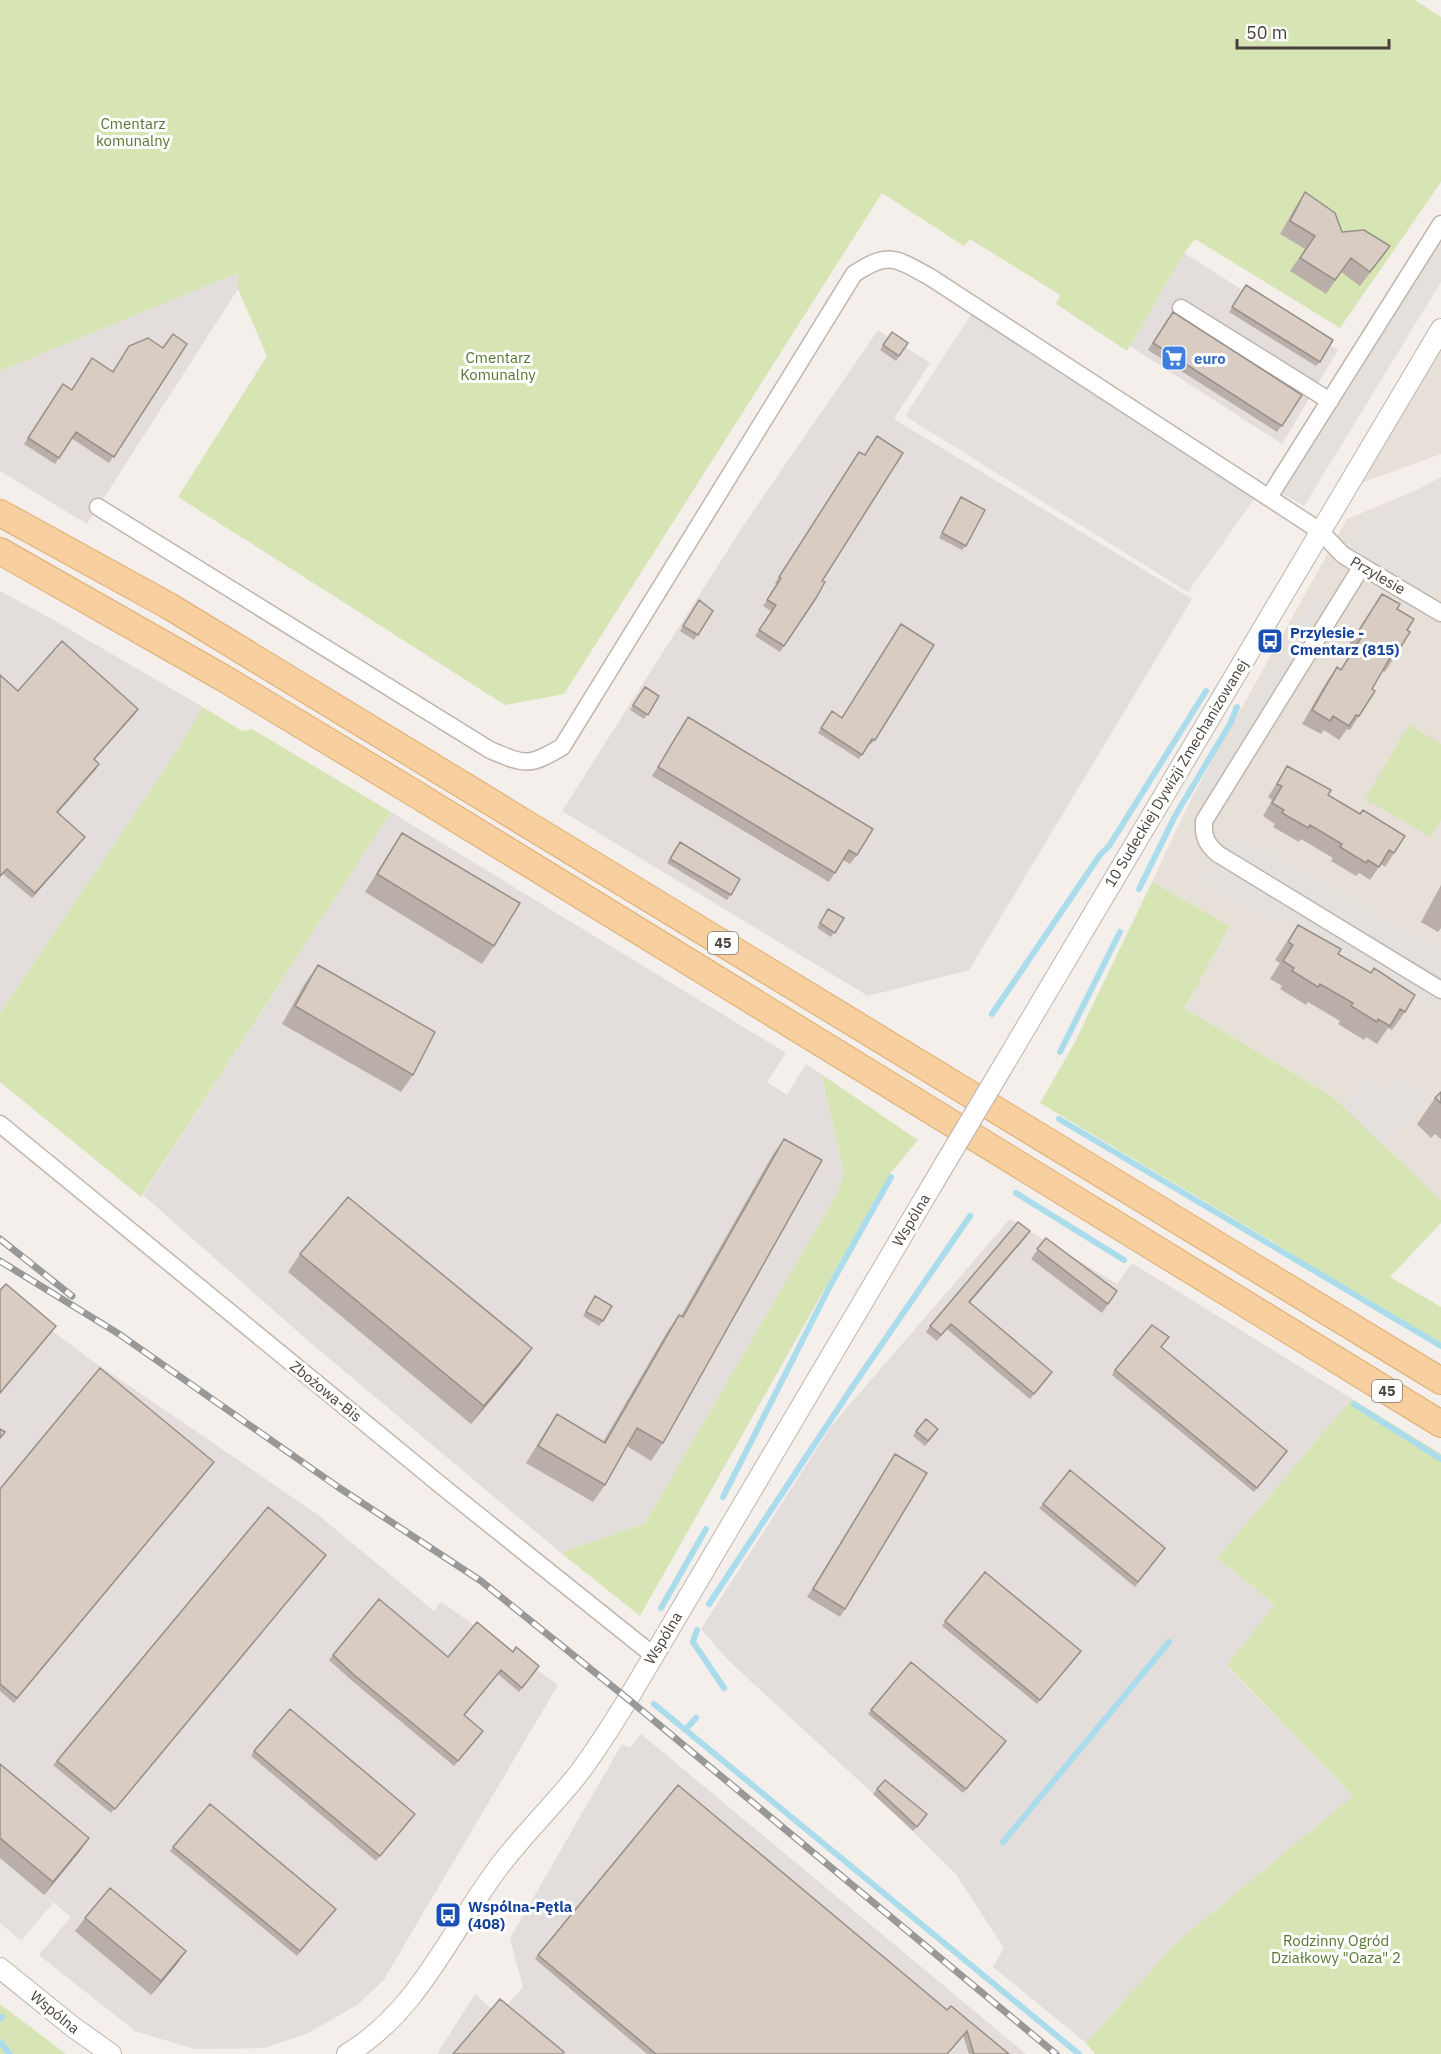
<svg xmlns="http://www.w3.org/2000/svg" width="1441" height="2054" font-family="'IBM Plex Sans',sans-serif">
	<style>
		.residential { fill: #e7e0d8 }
		.industrial { fill: #e3dedb }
		.green { fill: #d7e5b5 }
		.parking { fill: #e3e0de }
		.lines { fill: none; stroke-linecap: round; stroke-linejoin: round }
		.stream { stroke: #aadcec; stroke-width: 6 }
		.minor-casing { stroke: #bfb5ad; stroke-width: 19 }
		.tertiary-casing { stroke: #bfb5ad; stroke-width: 22 }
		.primary-casing { stroke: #ddaa6f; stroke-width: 28 }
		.minor { stroke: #fff; stroke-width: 16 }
		.tertiary { stroke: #fff; stroke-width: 20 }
		.primary { stroke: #f8d09f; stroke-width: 26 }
		.rail-casing { stroke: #989898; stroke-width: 7 }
		.rail { stroke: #fff; stroke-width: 4.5; stroke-dasharray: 14; stroke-linecap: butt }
		.tertiary-bridge-casing { stroke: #bfb5ad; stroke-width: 22; stroke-linecap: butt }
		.tertiary-bridge { stroke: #fff; stroke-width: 20 }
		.wall { fill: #baafa8 }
		.shaded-wall { fill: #978f88 }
		.building { fill: #d8ccc3; stroke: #978f88; stroke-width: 1.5 }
		.labels { text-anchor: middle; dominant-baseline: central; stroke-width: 6; stroke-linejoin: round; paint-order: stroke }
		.shield { fill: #fff; stroke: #7e7974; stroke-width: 1.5 }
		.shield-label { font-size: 14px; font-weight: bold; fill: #473f38 }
		.park-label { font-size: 15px; fill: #55762f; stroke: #fff }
		.shop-label { font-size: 15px; font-weight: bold; fill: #366cbe; stroke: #fff; text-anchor: start }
		.street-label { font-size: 15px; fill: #473f38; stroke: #fff }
		.transit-label { font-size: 15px; font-weight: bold; fill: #164399; stroke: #fff; text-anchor: start }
	</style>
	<rect width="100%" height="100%" fill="#f4efea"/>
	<path class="residential" d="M 1441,348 L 1441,454 L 1358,484 Z
		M 1441,480 L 1441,1200 L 1333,1097 L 1184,1008 L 1230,926 L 1152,882 L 1192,797 L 1347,519 Z"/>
	<path class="industrial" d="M 1184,253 L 1338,350 L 1282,444 L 1130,346 Z
		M 238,273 L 238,289 L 87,524 L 0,471 L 0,371 Z
		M 878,330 L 930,363 L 894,419 L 1192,599 L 969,970 L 868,996 L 562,811 L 745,523 Z
		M 0,591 L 50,618 L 203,707 L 169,763 L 0,1013 Z
		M 391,812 L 786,1053 L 767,1082 L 787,1095 L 806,1064 L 821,1074 L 844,1172 L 838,1192 L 645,1523 L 561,1553 L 306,1339 L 143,1195 Z
		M 1010,1219 L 1117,1284 L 1132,1263 L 1352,1399 L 1217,1558 L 1275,1605 L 1227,1666 L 1353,1796 L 1178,1941 L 1086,2043 L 993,1967 L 1004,1948 L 956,1874 L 893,1812 L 730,1662 L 701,1629 L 832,1425 Z
		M 0,1291 L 87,1357 L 317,1514 L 434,1611 L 441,1602 L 513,1652 L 558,1685 L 383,1981 L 357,2005 L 308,2033 L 265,2048 L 194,2049 L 135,2031 L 39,1955 L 71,1917 L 0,1858 Z
		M 641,1734 L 1026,2054 L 437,2054 L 475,1994 L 492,2009 L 505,2007 L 523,1987 L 510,1938 L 622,1744 L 630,1748 Z"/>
	<path class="green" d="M 0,0 L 1415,0 L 1441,17 L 1441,182 L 1340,328 L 1195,239 L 1184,253 L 1127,351 L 1056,304 L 1060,295 L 970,239 L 964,246 L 882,193 L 564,694 L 505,705 L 178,497 L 267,356 L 238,289 L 238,273 L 0,371 Z
		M 203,707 L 242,731 L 252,729 L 391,812 L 141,1197 L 0,1082 L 0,1013 L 169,763 Z
		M 1409,725 L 1441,744 L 1441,820 L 1431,837 L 1365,799 Z
		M 1152,882 L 1230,926 L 1184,1008 L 1333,1097 L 1441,1200 L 1441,1223 L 1390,1277 L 1441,1307 L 1441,1344 L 1363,1299 L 1268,1239 L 1040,1103 L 1074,1044 Z
		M 821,1074 L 918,1140 L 889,1175 L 640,1616 L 561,1553 L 645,1523 L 838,1192 L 844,1172 Z
		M 1352,1399 L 1441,1454 L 1441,2054 L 1095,2054 L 1086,2043 L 1178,1941 L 1353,1796 L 1227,1665 L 1275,1605 L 1217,1558 Z
		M 0,2004 L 66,2054 L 0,2054 Z"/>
	<path class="parking" d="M 1441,224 L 1441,282 L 1304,506 L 1274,489 Z
		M 976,307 L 1260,491 L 1188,592 L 905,416 Z
		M 1441,477 L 1441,573 L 1424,603 L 1343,555 L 1366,517 Z
		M 1315,596 L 1336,608 L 1212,809 L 1194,798 Z
		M 1239,834 L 1441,953 L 1441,992 L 1433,1007 L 1282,916 L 1277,925 L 1202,881 L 1218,854 L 1225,857 Z
		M 1374,1074 L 1393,1092 L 1405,1080 L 1427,1101 L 1385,1147 L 1343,1107 Z
		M 0,1858 L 53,1903 L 21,1941 L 0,1923 Z"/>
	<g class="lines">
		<path class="stream" d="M 1139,889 L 1175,816 L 1230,724 L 1237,707
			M 992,1014 L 1100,855 L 1109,846 L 1206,691
			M 1060,1052 L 1120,932
			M 1059,1119 L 1441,1346
			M 1016,1193 L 1124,1260
			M 1354,1404 L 1441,1459
			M 723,1497 L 831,1284 L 891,1177
			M 709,1604 L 853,1386 L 970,1216
			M 661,1608 L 706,1529
			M 697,1630 L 693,1642 L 724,1688
			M 654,1704 L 1079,2054
			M 685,1730 L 696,1718
			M 1003,1842 L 1169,1642
			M 0,2019 L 2,2017
			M 0,2042 L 10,2054"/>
		<g class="minor-casing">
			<path id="minor" d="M 1181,308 L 1330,401
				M 1269,497 L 1441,224
				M 98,507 L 490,750 C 526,765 528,767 562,747 L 854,274 C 889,251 895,258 930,277 L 1320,531 L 1343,555 L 1441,613
				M 1362,566 L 1204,821 C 1203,836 1206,844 1218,854 L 1441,990
				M 0,1124 L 448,1491 L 653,1655"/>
		</g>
		<g class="tertiary-casing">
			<path id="tertiary" d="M 1006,1061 L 1441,329
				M 0,1968 L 73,2027 L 111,2054
				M 347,2054 C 418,2012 450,1932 498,1868 C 522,1836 550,1809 575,1778 C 595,1753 611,1726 628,1699 L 931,1187"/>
		</g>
		<g class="primary-casing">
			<path id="primary" d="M 0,513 L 169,606 L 1441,1381
				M 0,551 L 225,679 L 414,793 L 1441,1424"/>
		</g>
		<use href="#minor" class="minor"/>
		<use href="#tertiary" class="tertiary"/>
		<use href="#primary" class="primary"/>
		<g class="rail-casing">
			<path id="rail" d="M 0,1239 L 72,1296
				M 0,1261 L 119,1334 L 338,1487 L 481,1581 L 628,1699 L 1056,2054"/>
		</g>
		<use href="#rail" class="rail"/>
		<g class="tertiary-bridge-casing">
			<path id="tertiary-bridge" d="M 931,1187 L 1006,1061"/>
		</g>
		<use href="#tertiary-bridge" class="tertiary-bridge"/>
	</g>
	<path class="wall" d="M 1305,192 L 1342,232 L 1390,246 L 1360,286 L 1341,272 L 1326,294 L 1290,271 L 1305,249 L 1280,234 L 1296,206 Z
		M 1246,285 L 1320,362 L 1316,366 L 1229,312 Z
		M 1168,318 L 1302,395 L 1277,432 L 1148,350 Z
		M 892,332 L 908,343 L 896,361 L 880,350 Z
		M 187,344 L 109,463 L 71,438 L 55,464 L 24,444 L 63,384 L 72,390 L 163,348 Z
		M 859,452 L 822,581 L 816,598 L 780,652 L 755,636 L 771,611 L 763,606 L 777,585 L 775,583 Z
		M 961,497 L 966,546 L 962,550 L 939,538 Z
		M 1382,594 L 1397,609 L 1407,630 L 1394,658 L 1385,672 L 1383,671 L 1372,689 L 1359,716 L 1350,730 L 1347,729 L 1339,740 L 1324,730 L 1321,734 L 1302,724 L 1327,681 L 1337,667 L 1341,670 L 1351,652 L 1346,649 Z
		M 699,600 L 713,611 L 694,640 L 680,631 Z
		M 0,675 L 18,691 L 138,709 L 94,760 L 99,764 L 96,769 L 57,813 L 81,842 L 32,898 L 3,874 L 0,878 Z
		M 645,687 L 659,696 L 644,719 L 630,710 Z
		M 832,711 L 875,740 L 871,744 L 869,743 L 859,759 L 818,733 Z
		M 688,717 L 857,855 L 850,864 L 843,860 L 829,882 L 652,776 Z
		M 1287,766 L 1328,795 L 1394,853 L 1385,867 L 1381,864 L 1370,880 L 1359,873 L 1356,876 L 1331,861 L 1333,858 L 1301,839 L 1299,842 L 1273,827 L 1275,824 L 1263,816 L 1272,800 L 1268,797 Z
		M 402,833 L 494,946 L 482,964 L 365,892 L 390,851 Z
		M 676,847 L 740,879 L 727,900 L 667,863 Z
		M 1441,885 L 1441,928 L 1438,932 L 1421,922 Z
		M 828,909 L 844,918 L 831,937 L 817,928 Z
		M 1298,925 L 1338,954 L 1405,1012 L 1392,1030 L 1388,1028 L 1377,1044 L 1366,1037 L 1364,1040 L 1338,1024 L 1340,1021 L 1308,1002 L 1306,1005 L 1280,989 L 1282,986 L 1270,979 L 1280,963 L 1275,960 L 1286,943 Z
		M 318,965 L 413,1075 L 401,1092 L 282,1024 L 305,983 Z
		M 1441,1092 L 1441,1139 L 1435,1134 L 1431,1138 L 1417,1124 L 1435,1098 Z
		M 784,1139 L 663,1443 L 651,1461 L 627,1446 L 605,1485 L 593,1502 L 526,1463 L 545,1432 L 557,1414 L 603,1442 L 667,1332 L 679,1315 L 681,1316 L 772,1156 Z
		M 1030,1231 L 970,1302 L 1048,1378 L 1030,1399 L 947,1329 L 937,1341 L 926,1332 L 930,1326 Z
		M 1046,1238 L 1117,1291 L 1102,1313 L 1031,1259 Z
		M 300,1254 L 532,1348 L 519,1366 L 471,1424 L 288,1272 Z
		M 595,1296 L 603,1321 L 599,1326 L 583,1316 Z
		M 1161,1347 L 1284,1455 L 1254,1492 L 1112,1375 L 1115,1370 Z
		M 916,1431 L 935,1434 L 925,1446 L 913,1436 Z
		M 895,1454 L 845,1609 L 840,1617 L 807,1597 Z
		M 214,1462 L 14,1703 L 0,1691 L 0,1489 Z
		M 1043,1504 L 1165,1548 L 1135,1587 L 1039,1508 Z
		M 326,1555 L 111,1813 L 53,1765 L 57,1761 Z
		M 945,1621 L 1077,1656 L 1037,1704 L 942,1626 Z
		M 513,1652 L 539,1666 L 519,1692 L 498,1674 L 464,1715 L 480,1736 L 454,1766 L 350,1679 L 329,1660 L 333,1655 L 448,1657 Z
		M 871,1710 L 1003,1746 L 963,1793 L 868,1714 Z
		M 254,1751 L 412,1818 L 376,1861 L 251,1756 Z
		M 0,1764 L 80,1851 L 44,1895 L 0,1858 Z
		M 877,1789 L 924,1819 L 913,1831 L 873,1794 Z
		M 173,1847 L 336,1909 L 297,1956 L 170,1851 Z
		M 85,1918 L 177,1964 L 151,1995 L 75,1931 Z
		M 538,1955 L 947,2010 L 1009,2054 L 969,2054 L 963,2035 L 948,2054 L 647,2054 L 535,1959 Z"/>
	<path class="shaded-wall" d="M 138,709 L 134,715 L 90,764 L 94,759 Z
		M 99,764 L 96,769 L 53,818 L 57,812 Z
		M 85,837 L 81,842 L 32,898 L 35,893 Z
		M 1030,1231 L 1026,1237 L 965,1308 L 969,1302 Z
		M 532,1348 L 519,1366 L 471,1424 L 484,1406 Z
		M 89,1838 L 80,1851 L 44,1895 L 53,1882 Z
		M 186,1951 L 177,1964 L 151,1995 L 161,1981 Z"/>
	<path class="building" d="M 1305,192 L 1335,213 L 1342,232 L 1364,230 L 1390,246 L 1370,272 L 1351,258 L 1335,280 L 1300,258 L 1315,236 L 1290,221 Z
		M 1246,285 L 1333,340 L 1320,362 L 1232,307 Z
		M 1173,312 L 1302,395 L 1282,426 L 1153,343 Z
		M 892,332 L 908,343 L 899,356 L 883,345 Z
		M 173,334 L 187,344 L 114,457 L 76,432 L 59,458 L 28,438 L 63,384 L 72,390 L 92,358 L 113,372 L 129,346 L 148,338 L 163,348 Z
		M 877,436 L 903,453 L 822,581 L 825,582 L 816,598 L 784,646 L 759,630 L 776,605 L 767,600 L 781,578 L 779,577 L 859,452 L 865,455 Z
		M 961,497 L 985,510 L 966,546 L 942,533 Z
		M 1382,594 L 1400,604 L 1397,609 L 1414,619 L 1407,630 L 1410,632 L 1394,658 L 1391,656 L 1372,689 L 1375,691 L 1359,716 L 1356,715 L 1349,726 L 1333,716 L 1330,721 L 1312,710 L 1337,667 L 1341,670 L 1361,638 L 1356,635 Z
		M 699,600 L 713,611 L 698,635 L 683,626 Z
		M 901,624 L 934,645 L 875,740 L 872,739 L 862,755 L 821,728 L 832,711 L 842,718 Z
		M 62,641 L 138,709 L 94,759 L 99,764 L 57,812 L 85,837 L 35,893 L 7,869 L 0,876 L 0,675 L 18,691 Z
		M 645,687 L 659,696 L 648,715 L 633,705 Z
		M 688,717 L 873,829 L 857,855 L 849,850 L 835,873 L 658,767 Z
		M 1287,766 L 1331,790 L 1328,795 L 1360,814 L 1363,810 L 1405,836 L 1394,853 L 1389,850 L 1379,867 L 1368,860 L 1366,863 L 1340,847 L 1342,844 L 1310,825 L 1308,828 L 1282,813 L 1284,810 L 1272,803 L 1282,786 L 1277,784 Z
		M 402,833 L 520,903 L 494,946 L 377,874 Z
		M 680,842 L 740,879 L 731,895 L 670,859 Z
		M 828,909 L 844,918 L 835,933 L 820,923 Z
		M 1298,925 L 1341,949 L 1338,954 L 1371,973 L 1374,968 L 1415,995 L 1405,1012 L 1400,1009 L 1390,1026 L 1378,1019 L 1377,1022 L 1351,1006 L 1353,1003 L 1320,984 L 1318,987 L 1292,971 L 1294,968 L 1283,961 L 1293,945 L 1288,942 Z
		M 318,965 L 435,1032 L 413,1075 L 295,1006 Z
		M 1441,1092 L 1441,1103 L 1435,1098 Z
		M 784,1139 L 822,1160 L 663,1443 L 637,1428 L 605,1485 L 538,1446 L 557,1414 L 605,1443 L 679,1315 L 683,1317 Z
		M 348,1197 L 532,1348 L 484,1406 L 300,1254 Z
		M 1018,1222 L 1030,1231 L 969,1302 L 1052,1372 L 1034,1394 L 951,1324 L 941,1335 L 930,1326 Z
		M 1046,1238 L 1117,1291 L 1108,1304 L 1037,1249 Z
		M 6,1284 L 56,1326 L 0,1393 L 0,1290 Z
		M 595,1296 L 612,1306 L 603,1321 L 586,1312 Z
		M 1152,1325 L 1169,1337 L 1161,1347 L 1287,1451 L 1257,1488 L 1115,1370 Z
		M 100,1368 L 214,1462 L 17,1698 L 0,1684 L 0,1489 Z
		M 926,1419 L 938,1429 L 928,1441 L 916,1431 Z
		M 0,1429 L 5,1432 L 0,1438 Z
		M 895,1454 L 927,1473 L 845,1609 L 813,1589 Z
		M 1070,1470 L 1165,1548 L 1138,1582 L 1043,1504 Z
		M 268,1507 L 326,1555 L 115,1809 L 57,1761 Z
		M 985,1572 L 1081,1651 L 1040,1700 L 945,1621 Z
		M 379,1599 L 448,1657 L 477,1622 L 513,1652 L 516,1647 L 539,1666 L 522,1688 L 501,1670 L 464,1715 L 483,1731 L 458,1761 L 353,1674 L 333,1655 Z
		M 911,1662 L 1006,1741 L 966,1789 L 871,1710 Z
		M 290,1709 L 415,1814 L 380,1856 L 254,1751 Z
		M 0,1764 L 89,1838 L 53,1882 L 0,1838 Z
		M 885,1780 L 927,1814 L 917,1827 L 877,1789 Z
		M 678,1785 L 947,2010 L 951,2006 L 1009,2054 L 974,2054 L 967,2031 L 947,2054 L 656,2054 L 538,1955 Z
		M 210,1804 L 336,1909 L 300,1951 L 173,1847 Z
		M 110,1888 L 186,1951 L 161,1981 L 85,1918 Z
		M 500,1999 L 564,2052 L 562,2054 L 453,2054 Z"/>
	<defs>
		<g id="supermarket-square" transform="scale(1.35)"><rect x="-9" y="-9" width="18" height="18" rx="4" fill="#3f7fe0" stroke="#fff"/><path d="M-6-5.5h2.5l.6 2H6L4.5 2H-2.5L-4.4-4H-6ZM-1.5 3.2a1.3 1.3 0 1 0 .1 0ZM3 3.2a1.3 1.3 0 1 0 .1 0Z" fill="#fff"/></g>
		<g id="bus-square" transform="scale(1.35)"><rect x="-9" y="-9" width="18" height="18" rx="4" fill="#1a4fb4" stroke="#fff"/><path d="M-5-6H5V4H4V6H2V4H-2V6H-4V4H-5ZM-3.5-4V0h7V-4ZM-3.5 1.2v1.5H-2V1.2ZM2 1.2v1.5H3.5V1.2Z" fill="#fff"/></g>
	</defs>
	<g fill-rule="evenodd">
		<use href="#supermarket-square" x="1174" y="358"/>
		<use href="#bus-square" x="1270" y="641"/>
		<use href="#bus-square" x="448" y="1915"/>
	</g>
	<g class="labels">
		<g class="shield">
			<rect x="708" y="932" width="30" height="22" rx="4.5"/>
			<rect x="1372" y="1380" width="30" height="22" rx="4.5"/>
		</g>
		<g class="shield-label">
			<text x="723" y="943">45</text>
			<text x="1387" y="1391">45</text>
		</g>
		<g class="park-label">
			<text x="133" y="123">Cmentarz<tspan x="133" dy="17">komunalny</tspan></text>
			<text x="498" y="357">Cmentarz<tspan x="498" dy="17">Komunalny</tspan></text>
			<text x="1336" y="1940">Rodzinny Ogród<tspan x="1336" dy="17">Działkowy "Oaza" 2</tspan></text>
		</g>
		<g class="shop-label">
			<text x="1194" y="358">euro</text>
		</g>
		<g class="street-label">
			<text transform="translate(1378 575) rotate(30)">Przylesie</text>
			<text transform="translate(1176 773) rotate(-59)">10 Sudeckiej Dywizji Zmechanizowanej</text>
			<text transform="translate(911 1220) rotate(-59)">Wspólna</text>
			<text transform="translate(326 1391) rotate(39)">Zbożowa-Bis</text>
			<text transform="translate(663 1638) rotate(-59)">Wspólna</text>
			<text transform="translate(55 2012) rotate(39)">Wspólna</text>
		</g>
		<g class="transit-label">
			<text x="1290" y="632">Przylesie -<tspan x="1290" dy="17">Cmentarz (815)</tspan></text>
			<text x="468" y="1906">Wspólna-Pętla<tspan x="468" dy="17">(408)</tspan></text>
		</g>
	</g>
	<path d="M1237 39v9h152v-9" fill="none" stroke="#473f38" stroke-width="3"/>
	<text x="1246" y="39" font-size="18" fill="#473f38" stroke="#ffffff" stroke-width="4.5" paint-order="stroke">50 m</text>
</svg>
